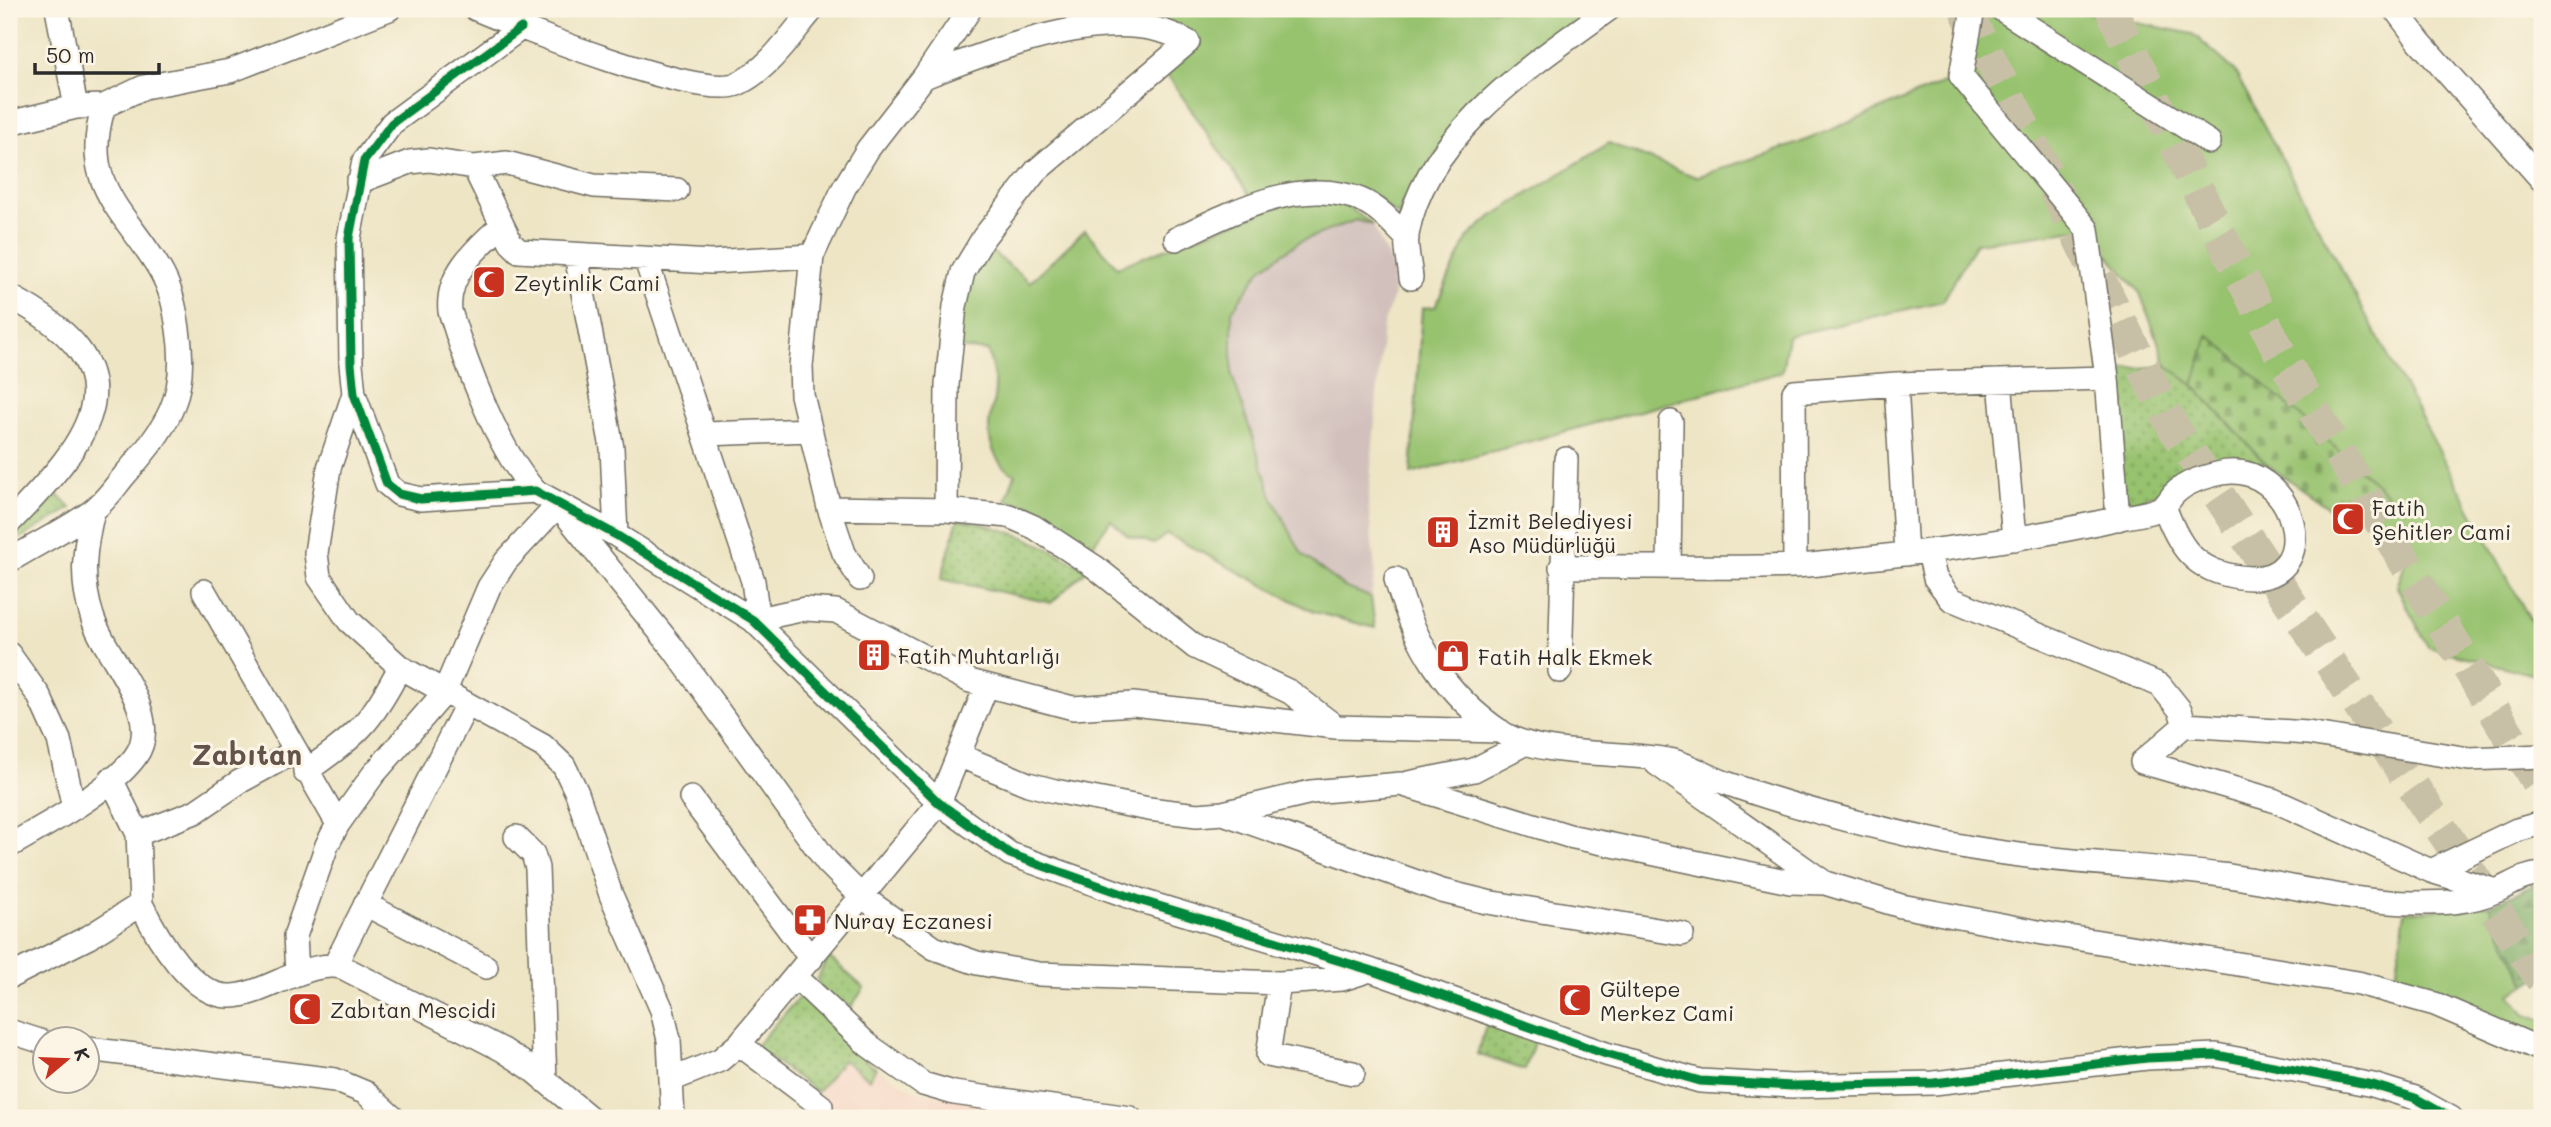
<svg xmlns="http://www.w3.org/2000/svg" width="2551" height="1127" font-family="Mali,sans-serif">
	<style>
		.built { fill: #f5d3c1 }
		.industrial { fill: #d1c0bc }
		.grass { fill: #97c26e; stroke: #61764c; stroke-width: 2 }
		.forest { fill: url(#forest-firs); stroke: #526a46; stroke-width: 2 }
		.cemetery { fill: url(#cemetery-stones); stroke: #61764c; stroke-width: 2 }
		.park { fill: url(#park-dots); stroke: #61764c; stroke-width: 2 }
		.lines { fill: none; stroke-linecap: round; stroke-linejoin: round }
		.highway-tunnel { stroke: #c7c0a6; stroke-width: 33; stroke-dasharray: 33 17; stroke-linecap: butt }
		.minor-casing { stroke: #6f6c61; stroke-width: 26 }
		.minor { stroke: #fff; stroke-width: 23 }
		.cycleway-casing { stroke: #fcf5e5; stroke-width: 13 }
		.cycleway { stroke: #00873e; stroke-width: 9 }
		.labels { text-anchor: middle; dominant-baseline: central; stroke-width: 6; stroke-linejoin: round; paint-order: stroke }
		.poi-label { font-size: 21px; fill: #2b2b2b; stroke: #fcf5e5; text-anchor: start }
		.district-label { font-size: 28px; font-weight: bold; fill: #64534a; stroke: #fcf5e5 }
	</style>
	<defs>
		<pattern id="forest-firs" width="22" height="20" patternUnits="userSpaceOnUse" patternTransform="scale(1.75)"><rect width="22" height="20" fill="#79a861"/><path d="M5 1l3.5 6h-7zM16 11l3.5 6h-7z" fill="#638950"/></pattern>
		<pattern id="cemetery-stones" width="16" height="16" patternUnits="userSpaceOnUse" patternTransform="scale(1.75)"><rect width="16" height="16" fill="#97c26e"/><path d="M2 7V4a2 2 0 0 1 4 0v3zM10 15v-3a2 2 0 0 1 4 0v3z" fill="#7b9e5b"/></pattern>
		<pattern id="park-dots" width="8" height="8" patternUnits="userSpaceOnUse" patternTransform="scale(1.75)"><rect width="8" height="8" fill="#97c26e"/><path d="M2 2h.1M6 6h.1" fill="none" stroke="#7b9e5b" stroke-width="1.8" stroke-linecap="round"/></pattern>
	</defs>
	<rect width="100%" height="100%" fill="#fcf5e5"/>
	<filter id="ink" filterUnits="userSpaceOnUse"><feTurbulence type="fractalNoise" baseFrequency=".0143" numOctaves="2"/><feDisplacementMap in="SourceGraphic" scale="14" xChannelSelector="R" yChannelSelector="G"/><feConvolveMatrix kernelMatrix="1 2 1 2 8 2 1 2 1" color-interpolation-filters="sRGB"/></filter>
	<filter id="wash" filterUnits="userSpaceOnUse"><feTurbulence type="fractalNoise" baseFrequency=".00686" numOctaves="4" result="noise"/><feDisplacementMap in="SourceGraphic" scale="28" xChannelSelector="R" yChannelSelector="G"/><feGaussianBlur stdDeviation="1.57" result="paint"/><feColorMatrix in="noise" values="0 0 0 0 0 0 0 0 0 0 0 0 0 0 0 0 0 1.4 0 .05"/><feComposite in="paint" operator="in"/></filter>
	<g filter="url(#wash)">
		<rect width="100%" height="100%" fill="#eee5c5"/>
		<path class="built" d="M 843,1060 L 869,1078 L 876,1068 L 914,1091 L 1017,1109 L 1015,1118 L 814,1118 L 825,1098 L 817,1092 Z"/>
		<path class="industrial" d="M 1357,220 L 1373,225 L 1392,267 L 1394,294 L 1383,325 L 1368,503 L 1375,571 L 1371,597 L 1344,587 L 1302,554 L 1273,499 L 1232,375 L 1232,311 L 1261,269 L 1299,243 Z"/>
		<path class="grass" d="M 1137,9 L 1595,9 L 1503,74 L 1450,130 L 1398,215 L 1382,205 L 1252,199 L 1162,67 L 1181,37 Z
			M 1973,9 L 2067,9 L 2193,34 L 2234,70 L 2542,642 L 2542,677 L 2428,647 L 2397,587 L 2405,563 L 2372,514 L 2387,495 L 2208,336 L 2193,385 L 2167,366 L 2140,293 L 2086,229 L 1976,243 L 1943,301 L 1788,336 L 1782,372 L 1411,474 L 1422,308 L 1435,307 L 1468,237 L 1488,219 L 1609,143 L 1696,177 L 1799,143 L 1961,76 Z
			M 1320,199 L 1344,204 L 1373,225 L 1356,220 L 1299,242 L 1261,269 L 1232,311 L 1232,375 L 1273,499 L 1302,554 L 1344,587 L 1371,597 L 1375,628 L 1314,612 L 1167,534 L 1154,544 L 1127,535 L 1111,520 L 1086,554 L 1034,507 L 1006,500 L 1015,474 C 995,467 986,438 990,417 C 991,408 995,400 995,390 C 995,377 991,363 988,351 L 956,348 L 965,281 L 986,247 L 1030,282 L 1085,230 L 1117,267 L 1284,204 Z
			M 2489,905 L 2526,985 L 2510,994 L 2524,1013 L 2542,1020 L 2542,1040 L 2395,983 L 2405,912 Z"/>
		<path class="forest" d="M 2542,881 L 2542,975 L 2526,985 L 2489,905 Z"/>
		<path class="cemetery" d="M 2209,335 L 2387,494 L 2372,514 L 2352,500 L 2349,503 L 2338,496 L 2329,508 L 2266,464 L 2193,385 Z"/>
		<path class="park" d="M 2167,366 L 2193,385 L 2266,464 L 2224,469 L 2122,506 L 2111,370 Z
			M 52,490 L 71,508 L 9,545 L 9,537 Z
			M 958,519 C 1010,528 1043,543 1087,570 L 1051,603 L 941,579 Z
			M 829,957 L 864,988 L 845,1016 L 819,986 L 817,978 Z
			M 800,996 L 845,1037 L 842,1042 L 876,1068 L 869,1079 L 843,1060 L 817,1092 L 755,1047 Z
			M 1487,1023 L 1535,1039 L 1525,1070 L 1477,1054 Z"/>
	</g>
	<g filter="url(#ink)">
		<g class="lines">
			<path class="highway-tunnel" d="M 1965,9 L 2173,427 L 2542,980
				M 2111,9 L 2186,167 L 2285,363 L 2542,790"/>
			<g class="minor-casing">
				<path id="minor" d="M 57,9 L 76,107
					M 476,9 C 521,28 698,100 737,84 C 768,71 792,33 813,9
					M 1973,9 L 1961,76 L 2087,229 L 2107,378 L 2118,519
					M 2001,9 L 2209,142
					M 2395,9 L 2419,41 L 2542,180
					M 521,28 L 392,123 L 364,161 L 349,238 L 351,364 L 354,394 L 387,484 L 399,494 L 421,499 L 535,491 L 616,535 L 753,620 L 939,803 L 1010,854 L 1142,901 L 1370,970 L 1606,1054 L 1700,1081 L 1792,1086 L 1934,1083 L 2147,1058 L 2216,1055 L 2373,1085 L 2415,1098 L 2451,1118
					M 924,77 C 999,48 1117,0 1188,42 L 1036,171 L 984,237 L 963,272 L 955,306 L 947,385 L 946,510 L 1009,516 L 1034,527 L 1095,567 L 1195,647 L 1290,692 L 1336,727
					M 9,123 L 76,107 L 104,106 L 144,87 L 230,71 L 389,9
					M 474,167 L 511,243 L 519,251 L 711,262 L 812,256
					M 358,182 L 410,162 L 429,160 L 474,167 L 507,163 L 594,186 L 677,190
					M 502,225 C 477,248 446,274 450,311 C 466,364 498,451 535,491
					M 1176,239 C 1230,213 1301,175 1361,200 C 1380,208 1393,224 1407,238
					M 576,255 L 612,448 L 616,535
					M 646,260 L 753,581 L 756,603 L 753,620
					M 1411,278 C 1410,265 1405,248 1407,235 C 1424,135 1533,64 1609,9
					M 9,296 C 147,369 94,436 9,523
					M 2000,381 L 2014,539
					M 1896,384 L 1906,554
					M 354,394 L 329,468 L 316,553 L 319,577 L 349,621 L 400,667 L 543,746 L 564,766 L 577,793 L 611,895 L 662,1010 L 669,1040 L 673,1118
					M 706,434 L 809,430
					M 829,508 L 946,510
					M 1929,552 L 1935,578 L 1951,599 L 2160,685 L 2180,710 L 2185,725 L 2142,762
					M 9,561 C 36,544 66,530 91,512 C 104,503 114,488 124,476 C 167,426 189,398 178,329 C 175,307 171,288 159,268 C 124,210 79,184 104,106
					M 1669,566 L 1671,422
					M 1795,566 L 1794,392 L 1896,384 L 2107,378
					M 1561,567 C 1638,566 1717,569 1794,566 C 1822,565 1850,560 1878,557 C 1959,548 2039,537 2119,518 C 2131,516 2154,513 2164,506 C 2168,503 2171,497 2174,494 C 2186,482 2201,478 2217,474 C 2295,454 2332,590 2239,577 C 2194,571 2179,547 2164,506
					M 860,579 L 844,553 L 829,508 L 802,395 L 801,366 L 812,256 L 844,188 L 868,149 L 924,77 L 970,9
					M 1396,579 C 1414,642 1445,695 1501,732 C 1542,759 1623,750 1674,761 C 1692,766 1708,777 1726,783 C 1790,806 1860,824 1927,839 C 2020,861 2125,863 2221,875 C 2285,883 2351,903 2415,903 C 2442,903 2470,903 2496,891 C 2512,884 2524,875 2542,874
					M 204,591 L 338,824
					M 753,620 L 805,609 L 836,611 L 970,681 L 1073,708 L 1133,704 L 1336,727 L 1500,731
					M 9,654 L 39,696 L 59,740 L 74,808
					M 1560,671 L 1566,459
					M 2185,725 L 2308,733 L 2469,759 L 2542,756
					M 958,755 L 1028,784 L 1055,791 L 1149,809 L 1197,815 L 1223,813 L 1311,792 L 1401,784 L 1569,836 L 1790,882 L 1825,883
					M 2142,762 L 2273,800 L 2431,871 L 2496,891
					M 1657,764 L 1825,883 L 1901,906 L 2043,933 L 2358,983 L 2435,1004 L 2542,1050
					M 305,772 C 357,735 371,724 400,667
					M 1408,783 L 1474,770 L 1524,744
					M 691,798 L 811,959
					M 1223,813 L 1442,891 L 1487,902 L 1682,934
					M 138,834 L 195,812 L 239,782 L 294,752
					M 516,837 L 533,854 L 537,868 L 545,1081
					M 9,846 C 47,824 109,792 135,757 C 166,715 104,657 92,616 C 80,580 84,548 93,511
					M 2431,871 L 2517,830 L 2542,823
					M 141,904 C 156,935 192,999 232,996 C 251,995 272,984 289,977 C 305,971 324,963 342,967 L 503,1050 L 529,1067 L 590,1118
					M 365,904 L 486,967
					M 335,965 L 466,706
					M 297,974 L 295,936 L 327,845 L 338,824 L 373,775 L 444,693 L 489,587 L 506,561 L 558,505 L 673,648 L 827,862 L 861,896 L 934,948 L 977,963 L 1039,974 L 1279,983 L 1342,979 L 1370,970
					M 9,977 L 89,937 L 141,904 L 138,834 L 111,779
					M 797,978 L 868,1045 L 923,1084 L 954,1093 L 1130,1118
					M 1279,983 L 1268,1055 L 1353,1073
					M 9,1031 L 46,1043
					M 739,1044 L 821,1106
					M 88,1049 L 335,1080 L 366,1093 L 393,1118
					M 671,1080 L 720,1060 L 739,1044 L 939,803 L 986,687"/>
			</g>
			<use href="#minor" class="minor"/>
			<g class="cycleway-casing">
				<path id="cycleway" d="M 521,28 L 392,123 L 364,161 L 349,238 L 351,364 L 354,394 L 387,484 L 399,494 L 421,499 L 535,491 L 616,535 L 753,620 L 939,803 L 1010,854 L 1142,901 L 1370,970 L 1606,1054 L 1700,1081 L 1792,1086 L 1934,1083 L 2147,1058 L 2216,1055 L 2373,1085 L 2415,1098 L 2451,1118"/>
			</g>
			<use href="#cycleway" class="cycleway"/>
		</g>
	</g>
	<defs>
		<g id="mosque-square" transform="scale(1.75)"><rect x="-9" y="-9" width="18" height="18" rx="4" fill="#c8321e" stroke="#fcf5e5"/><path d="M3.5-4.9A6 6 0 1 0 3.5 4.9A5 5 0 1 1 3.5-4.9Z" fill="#fff"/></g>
		<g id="building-square" transform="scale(1.75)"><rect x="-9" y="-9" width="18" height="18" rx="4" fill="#c8321e" stroke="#fcf5e5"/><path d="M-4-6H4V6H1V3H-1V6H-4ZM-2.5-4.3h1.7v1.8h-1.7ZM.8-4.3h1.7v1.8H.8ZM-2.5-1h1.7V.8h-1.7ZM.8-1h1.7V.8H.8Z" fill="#fff"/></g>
		<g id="shop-square" transform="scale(1.75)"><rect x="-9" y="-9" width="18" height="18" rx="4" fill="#c8321e" stroke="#fcf5e5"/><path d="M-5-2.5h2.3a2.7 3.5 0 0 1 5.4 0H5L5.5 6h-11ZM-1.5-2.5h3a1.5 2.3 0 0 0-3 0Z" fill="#fff"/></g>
		<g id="pharmacy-square" transform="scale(1.75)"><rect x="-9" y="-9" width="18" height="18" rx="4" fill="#c8321e" stroke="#fcf5e5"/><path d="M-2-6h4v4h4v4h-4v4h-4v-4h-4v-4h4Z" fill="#fff"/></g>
	</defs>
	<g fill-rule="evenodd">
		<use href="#mosque-square" x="489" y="282"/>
		<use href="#mosque-square" x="2348" y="519"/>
		<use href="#building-square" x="1443" y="532"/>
		<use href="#building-square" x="874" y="655"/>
		<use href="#shop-square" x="1453" y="656"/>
		<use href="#pharmacy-square" x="810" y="920"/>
		<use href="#mosque-square" x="1575" y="1000"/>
		<use href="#mosque-square" x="305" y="1009"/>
	</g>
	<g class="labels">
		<g class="poi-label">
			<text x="514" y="282">Zeytinlik Cami</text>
			<text x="2372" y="507">Fatih<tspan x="2372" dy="24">Şehitler Cami</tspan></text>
			<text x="1468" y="520">İzmit Belediyesi<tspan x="1468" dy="24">Aso Müdürlüğü</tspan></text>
			<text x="898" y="655">Fatih Muhtarlığı</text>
			<text x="1478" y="656">Fatih Halk Ekmek</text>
			<text x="834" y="920">Nuray Eczanesi</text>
			<text x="1600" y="988">Gültepe<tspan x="1600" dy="24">Merkez Cami</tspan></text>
			<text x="330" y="1009">Zabıtan Mescidi</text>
		</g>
		<g class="district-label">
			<text x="247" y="754">Zabıtan</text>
		</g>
	</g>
	<rect width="2551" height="1127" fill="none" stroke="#fcf5e5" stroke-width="35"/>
	<g transform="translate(66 1060) rotate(71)"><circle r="33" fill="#fcf5e5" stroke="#a8a49b" stroke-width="2"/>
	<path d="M0-5L12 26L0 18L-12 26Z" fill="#c8321e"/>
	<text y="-10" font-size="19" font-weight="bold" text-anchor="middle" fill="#2b2b2b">K</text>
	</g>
	<path d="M35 63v10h124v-10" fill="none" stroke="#2b2b2b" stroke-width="3.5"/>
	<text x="46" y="63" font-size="21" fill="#2b2b2b" stroke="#fcf5e5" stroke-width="5" paint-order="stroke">50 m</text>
</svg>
